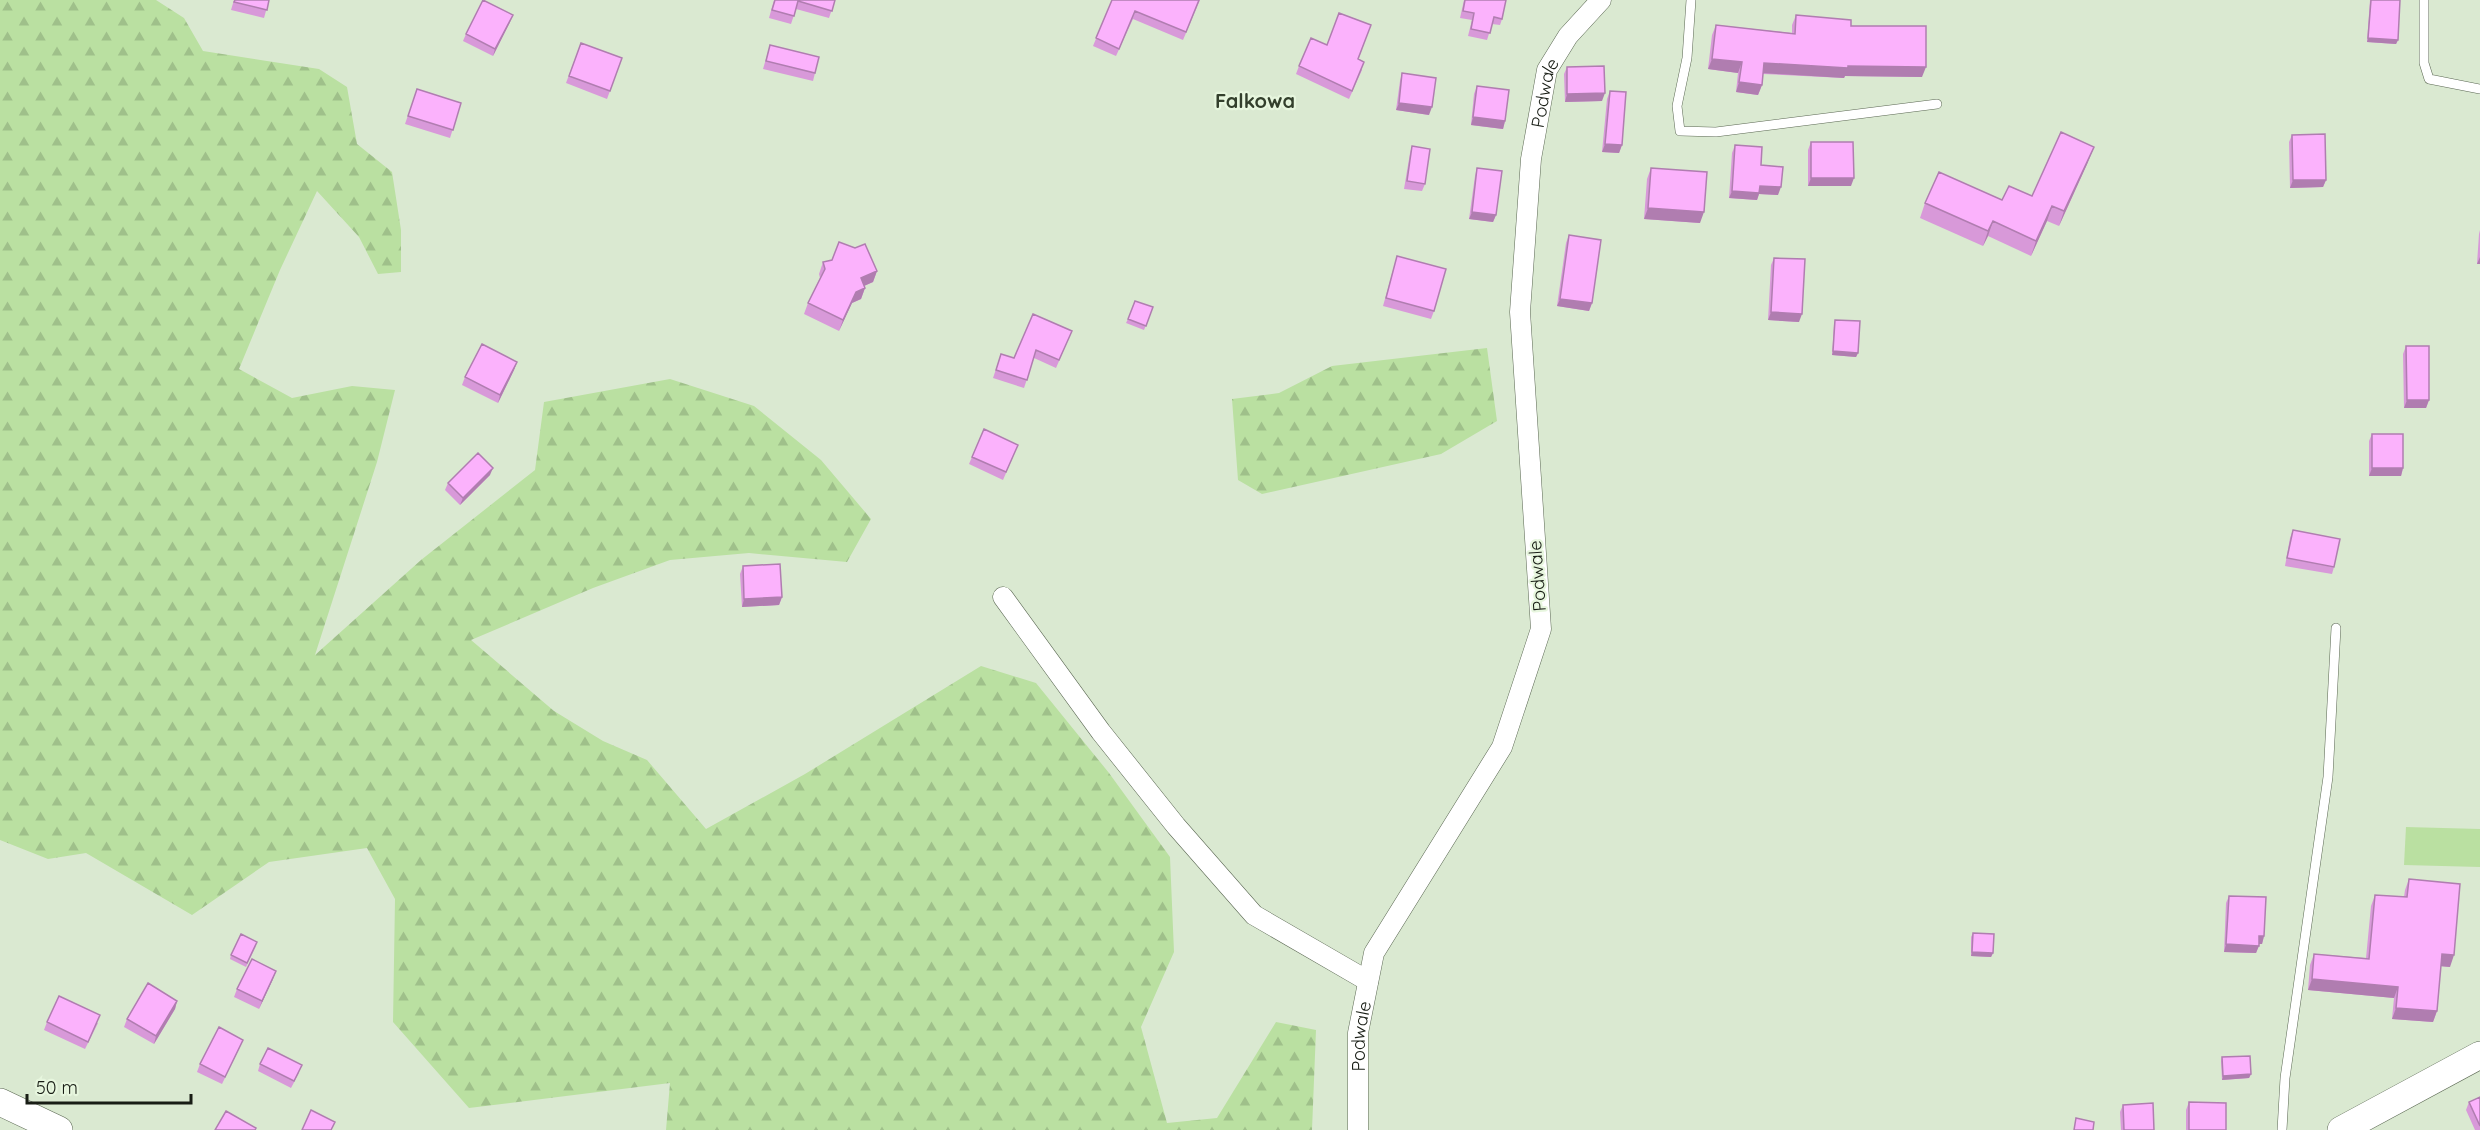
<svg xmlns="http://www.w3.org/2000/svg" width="2480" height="1130" font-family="Quicksand,sans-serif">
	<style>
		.forest { fill: url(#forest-firs) }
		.park { fill: #bae0a1 }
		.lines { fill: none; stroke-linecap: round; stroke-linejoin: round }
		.lane-casing { stroke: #5a6752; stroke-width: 10 }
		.street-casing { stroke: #5a6752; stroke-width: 21 }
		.secondary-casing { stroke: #5a6752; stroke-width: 28 }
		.lane { stroke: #fff; stroke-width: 9 }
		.street { stroke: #fff; stroke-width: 20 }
		.secondary { stroke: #fff; stroke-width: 27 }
		.wall { fill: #d899d9 }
		.shaded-wall { fill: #b07db0 }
		.building { fill: #fbb2fc; stroke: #b07db0; stroke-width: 1.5 }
		.labels { text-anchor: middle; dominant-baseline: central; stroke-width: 4.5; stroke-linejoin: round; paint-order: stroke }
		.street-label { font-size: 18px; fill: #181d15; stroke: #e7f6de }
		.neighbourhood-label { font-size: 20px; font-weight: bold; fill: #333f2c; stroke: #e7f6de }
	</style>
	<defs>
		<pattern id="forest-firs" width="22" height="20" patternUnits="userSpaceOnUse" patternTransform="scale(1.5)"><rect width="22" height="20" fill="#bae0a1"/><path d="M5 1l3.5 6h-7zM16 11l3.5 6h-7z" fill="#9fc08a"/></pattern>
	</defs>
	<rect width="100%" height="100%" fill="#dae9d1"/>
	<path class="forest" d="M 0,0 L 156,0 L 184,18 L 203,51 L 319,69 L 347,87 L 357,144 L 392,172 L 401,230 L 401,272 L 378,274 L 359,237 L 317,191 L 280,270 L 239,369 L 292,398 L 352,386 L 395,390 L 377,462 L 315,655 L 421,560 L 535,470 L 544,402 L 670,379 L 754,406 L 821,460 L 871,519 L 847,562 L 749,553 L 670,560 L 593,588 L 471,640 L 554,711 L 603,741 L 647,760 L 706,829 L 805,774 L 981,666 L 1036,683 L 1109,773 L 1170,857 L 1174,952 L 1141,1027 L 1167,1123 L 1217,1118 L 1276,1022 L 1316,1030 L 1312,1130 L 666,1130 L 670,1083 L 469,1108 L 393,1022 L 395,899 L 367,848 L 269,862 L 192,915 L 86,853 L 48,859 L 0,840 Z
		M 1487,348 L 1497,421 L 1441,454 L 1262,494 L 1238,480 L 1232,399 L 1279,393 L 1332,366 Z"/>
	<path class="park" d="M 2406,827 L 2480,829 L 2480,867 L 2404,865 Z"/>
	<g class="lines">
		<g class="lane-casing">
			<path id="lane" d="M 1691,0 L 1687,58 L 1677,106 L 1680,131 L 1716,132 L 1937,104
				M 2424,0 L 2424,63 L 2429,79 L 2480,89
				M 2282,1130 L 2285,1078 L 2328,777 L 2336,628"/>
		</g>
		<g class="street-casing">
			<g id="street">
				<path d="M 1003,597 L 1101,732 L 1176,826 L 1254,915 L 1368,981"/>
				<path id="s1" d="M 1358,1130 L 1358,1033 L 1374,953 L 1502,747 L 1541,629 L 1520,312 L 1531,159 L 1547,70 L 1568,36 L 1601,0"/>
			</g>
		</g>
		<g class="secondary-casing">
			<path id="secondary" d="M 0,1102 L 59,1130
				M 2341,1130 L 2480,1055"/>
		</g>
		<use href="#lane" class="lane"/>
		<use href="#street" class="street"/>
		<use href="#secondary" class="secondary"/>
	</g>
	<path class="wall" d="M 234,0 L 269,0 L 264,18 L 231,10 Z
		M 774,0 L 835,0 L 829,18 L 796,9 L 791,24 L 769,18 Z
		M 1112,0 L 1200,0 L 1183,40 L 1133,19 L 1116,56 L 1093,46 Z
		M 1464,0 L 1506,0 L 1502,19 L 1500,25 L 1492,24 L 1487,40 L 1468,36 L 1472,20 L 1460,18 Z
		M 2370,0 L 2400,0 L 2398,40 L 2396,44 L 2367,42 Z
		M 1796,15 L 1851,26 L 1922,77 L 1845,76 L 1844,78 L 1763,74 L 1762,85 L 1758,95 L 1736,92 L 1738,73 L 1708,69 L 1712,35 L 1716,25 L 1792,33 L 1792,25 Z
		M 510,22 L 493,56 L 463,41 L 466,34 Z
		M 581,43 L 622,58 L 607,99 L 566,83 Z
		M 770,45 L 815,73 L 813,81 L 763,69 Z
		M 1358,59 L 1362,70 L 1349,99 L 1296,74 L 1299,66 Z
		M 1567,67 L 1602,101 L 1565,102 L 1564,74 Z
		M 1402,73 L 1429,115 L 1396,110 L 1400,81 Z
		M 1477,86 L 1505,121 L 1503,129 L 1471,125 L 1474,94 Z
		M 417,89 L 461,103 L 450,138 L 405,124 Z
		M 1610,91 L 1622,145 L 1619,153 L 1602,152 L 1607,99 Z
		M 2292,135 L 2326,180 L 2323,187 L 2290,188 L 2289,142 Z
		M 1811,142 L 1851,186 L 1808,186 L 1808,150 Z
		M 1735,145 L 1761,165 L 1778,195 L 1759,194 L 1757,200 L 1729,198 L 1732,153 Z
		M 1412,146 L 1425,184 L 1422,191 L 1404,189 L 1410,153 Z
		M 2088,162 L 2059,226 L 2047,221 L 2031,256 L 1988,236 L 1983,246 L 1920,218 L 1925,203 L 2002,200 L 2032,196 Z
		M 1477,168 L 1496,215 L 1493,222 L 1469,219 L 1475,176 Z
		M 1651,168 L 1700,223 L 1644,219 L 1647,179 Z
		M 2480,230 L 2480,264 L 2477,264 L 2479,234 Z
		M 1569,235 L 1592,303 L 1589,311 L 1557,306 L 1566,243 Z
		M 1397,256 L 1434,311 L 1431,319 L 1383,306 Z
		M 1774,258 L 1799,322 L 1768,320 L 1771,265 Z
		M 823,262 L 877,271 L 873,282 L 864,286 L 865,288 L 861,299 L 852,303 L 839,331 L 804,314 L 808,303 L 820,278 L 819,274 Z
		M 1153,307 L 1144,330 L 1126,323 L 1128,319 Z
		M 1835,320 L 1858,353 L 1856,357 L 1832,355 L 1834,323 Z
		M 1072,331 L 1056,368 L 1034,358 L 1024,388 L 993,378 L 1001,354 L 1014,358 Z
		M 2406,346 L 2429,400 L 2426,408 L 2404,408 L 2403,354 Z
		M 517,362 L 514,370 L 498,403 L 462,385 L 465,377 Z
		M 2372,434 L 2403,468 L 2401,476 L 2369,476 L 2369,441 Z
		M 1018,445 L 1003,480 L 969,464 L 972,457 Z
		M 490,475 L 460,505 L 445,490 L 448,483 Z
		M 2293,530 L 2334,567 L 2332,574 L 2285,566 L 2290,538 Z
		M 743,566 L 782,597 L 779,605 L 742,607 L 740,574 Z
		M 2409,879 L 2450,967 L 2441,966 L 2437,1011 L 2433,1022 L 2392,1019 L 2394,998 L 2308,990 L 2310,965 L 2314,954 L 2366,958 L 2371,906 L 2375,895 L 2404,897 L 2405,890 Z
		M 2229,896 L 2264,936 L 2262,944 L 2259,944 L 2256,953 L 2224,952 L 2226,903 Z
		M 1973,933 L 1993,953 L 1991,957 L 1971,956 L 1971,937 Z
		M 256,946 L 246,967 L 230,959 L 231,955 Z
		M 273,979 L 259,1009 L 234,997 L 237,989 Z
		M 177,1001 L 175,1009 L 154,1044 L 124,1027 L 127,1019 Z
		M 47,1022 L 98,1023 L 85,1049 L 44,1030 Z
		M 240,1047 L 222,1084 L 197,1072 L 200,1064 Z
		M 2222,1057 L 2251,1074 L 2249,1078 L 2222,1080 L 2221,1061 Z
		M 260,1064 L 299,1073 L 291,1088 L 258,1071 Z
		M 2480,1097 L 2480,1130 L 2475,1130 L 2466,1110 L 2469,1102 Z
		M 2189,1102 L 2226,1130 L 2186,1130 L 2186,1110 Z
		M 2123,1105 L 2154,1130 L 2121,1130 L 2120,1112 Z"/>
	<path class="shaded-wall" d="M 513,15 L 510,22 L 493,56 L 495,49 Z
		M 2368,38 L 2398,40 L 2396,44 L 2367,42 Z
		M 1712,59 L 1742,62 L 1738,73 L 1708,69 Z
		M 1764,63 L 1926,67 L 1922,77 L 1845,76 L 1844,78 L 1761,73 Z
		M 1739,82 L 1762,85 L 1758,95 L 1736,92 Z
		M 1605,93 L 1602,101 L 1565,102 L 1567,94 Z
		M 1399,103 L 1432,107 L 1429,115 L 1396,110 Z
		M 1473,117 L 1505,121 L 1503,129 L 1471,125 Z
		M 1605,144 L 1622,145 L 1619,153 L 1602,152 Z
		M 2094,147 L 2088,162 L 2059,226 L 2064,211 Z
		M 1811,178 L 1854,178 L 1851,186 L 1808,186 Z
		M 2293,180 L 2326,180 L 2323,187 L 2290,188 Z
		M 1760,186 L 1781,187 L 1778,195 L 1759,194 L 1757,200 L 1729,198 L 1732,191 Z
		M 2052,206 L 2047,221 L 2031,256 L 2036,241 Z
		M 1648,208 L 1704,212 L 1700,223 L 1644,219 Z
		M 1472,212 L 1496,215 L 1493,222 L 1469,219 Z
		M 1993,221 L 1988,236 L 1983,246 L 1988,231 Z
		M 2480,257 L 2480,264 L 2477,264 Z
		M 877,271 L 873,282 L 857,289 L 861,278 Z
		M 865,288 L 861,299 L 852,303 L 839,331 L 843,320 L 856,292 Z
		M 1560,299 L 1592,303 L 1589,311 L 1557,306 Z
		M 1771,312 L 1802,314 L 1799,322 L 1768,320 Z
		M 1833,351 L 1858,353 L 1856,357 L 1832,355 Z
		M 517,362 L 514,370 L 498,403 L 500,395 Z
		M 2407,400 L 2429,400 L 2426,408 L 2404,408 Z
		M 493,468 L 490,475 L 460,505 L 463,498 Z
		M 2372,468 L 2403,468 L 2401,476 L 2369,476 Z
		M 782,597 L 779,605 L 742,607 L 744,599 Z
		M 2259,936 L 2264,936 L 2262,944 L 2256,944 Z
		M 2226,944 L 2259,946 L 2256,953 L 2224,952 Z
		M 1972,952 L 1993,953 L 1991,957 L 1971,956 Z
		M 2442,954 L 2454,955 L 2450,967 L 2438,966 Z
		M 276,971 L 273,979 L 259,1009 L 262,1001 Z
		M 2312,979 L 2398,987 L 2394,998 L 2308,990 Z
		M 177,1001 L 175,1009 L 154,1044 L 156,1036 Z
		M 2396,1008 L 2437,1011 L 2433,1022 L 2392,1019 Z
		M 2251,1074 L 2249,1078 L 2222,1080 L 2223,1076 Z"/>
	<path class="building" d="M 235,0 L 269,0 L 267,10 L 234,2 Z
		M 483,0 L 513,15 L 495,49 L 466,34 Z
		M 775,0 L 835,0 L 832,11 L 798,1 L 794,16 L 772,10 Z
		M 1112,0 L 1199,0 L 1186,32 L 1135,11 L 1119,49 L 1096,38 Z
		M 1465,0 L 1506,0 L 1502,19 L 1494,17 L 1490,33 L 1471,29 L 1474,13 L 1463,11 Z
		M 2371,0 L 2400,0 L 2398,40 L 2368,38 Z
		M 1339,13 L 1371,25 L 1358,59 L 1364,62 L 1352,91 L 1299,66 L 1311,38 L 1327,45 Z
		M 1796,15 L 1851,20 L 1851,26 L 1926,26 L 1926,67 L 1848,66 L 1848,68 L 1764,63 L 1762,85 L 1739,82 L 1742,62 L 1712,59 L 1716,25 L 1795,34 Z
		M 581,43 L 622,58 L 610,91 L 569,76 Z
		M 770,45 L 819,57 L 815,73 L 766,61 Z
		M 1604,66 L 1605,93 L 1567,94 L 1567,67 Z
		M 1402,73 L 1436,78 L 1432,107 L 1399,103 Z
		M 1477,86 L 1509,90 L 1505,121 L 1473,117 Z
		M 417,89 L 461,103 L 453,130 L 408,116 Z
		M 1610,91 L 1626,92 L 1622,145 L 1605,144 Z
		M 2061,132 L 2094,147 L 2064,211 L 2052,206 L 2036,241 L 1993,221 L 1988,231 L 1925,203 L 1939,172 L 2002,200 L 2009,186 L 2032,196 Z
		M 2325,134 L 2326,180 L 2293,180 L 2292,135 Z
		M 1811,142 L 1853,142 L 1854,178 L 1811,178 Z
		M 1735,145 L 1762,147 L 1761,165 L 1783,167 L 1781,187 L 1760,186 L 1759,193 L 1732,191 Z
		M 1412,146 L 1430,149 L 1425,184 L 1407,181 Z
		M 1477,168 L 1502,171 L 1496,215 L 1472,212 Z
		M 1651,168 L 1707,172 L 1704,212 L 1648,208 Z
		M 1569,235 L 1601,240 L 1592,303 L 1560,299 Z
		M 839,242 L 855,248 L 865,244 L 877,271 L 861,278 L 865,288 L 856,292 L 843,320 L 808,303 L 825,269 L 823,262 L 832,260 Z
		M 1397,256 L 1446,269 L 1434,311 L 1386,298 Z
		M 1774,258 L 1805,259 L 1802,314 L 1771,312 Z
		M 1135,301 L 1153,307 L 1146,326 L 1128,319 Z
		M 1033,314 L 1072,331 L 1059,360 L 1036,350 L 1027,380 L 996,370 L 1001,354 L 1014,358 Z
		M 1835,320 L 1860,321 L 1858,353 L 1833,351 Z
		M 482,344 L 517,362 L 500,395 L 465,377 Z
		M 2406,346 L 2429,346 L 2429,400 L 2407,400 Z
		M 984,429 L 1018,445 L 1006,472 L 972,457 Z
		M 2372,434 L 2403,434 L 2403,468 L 2372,468 Z
		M 478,453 L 493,468 L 463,498 L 448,483 Z
		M 2293,530 L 2340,539 L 2334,567 L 2287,558 Z
		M 780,564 L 782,597 L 744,599 L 743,566 Z
		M 2409,879 L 2460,884 L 2454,955 L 2442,954 L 2437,1011 L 2396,1008 L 2398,987 L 2312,979 L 2314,954 L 2369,959 L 2375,895 L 2407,897 Z
		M 2229,896 L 2266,897 L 2264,936 L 2259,936 L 2259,946 L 2226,944 Z
		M 1973,933 L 1994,934 L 1993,953 L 1972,952 Z
		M 241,934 L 257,942 L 247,963 L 231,955 Z
		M 252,959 L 276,971 L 262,1001 L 237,989 Z
		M 148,983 L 177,1001 L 156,1036 L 127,1019 Z
		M 59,996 L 100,1015 L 88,1042 L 47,1022 Z
		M 219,1027 L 243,1040 L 225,1077 L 200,1064 Z
		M 268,1048 L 302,1065 L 294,1081 L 260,1064 Z
		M 2250,1056 L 2251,1074 L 2223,1076 L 2222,1057 Z
		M 2480,1097 L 2480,1126 L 2469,1102 Z
		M 2189,1102 L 2226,1103 L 2226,1130 L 2189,1130 Z
		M 2153,1103 L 2154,1130 L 2124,1130 L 2123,1105 Z
		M 311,1110 L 335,1122 L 331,1130 L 302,1130 Z
		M 226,1111 L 256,1128 L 255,1130 L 215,1130 Z
		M 2076,1118 L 2094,1122 L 2093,1130 L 2074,1130 Z"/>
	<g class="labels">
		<g class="street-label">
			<text stroke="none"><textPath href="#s1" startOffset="1084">Podwale</textPath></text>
			<text transform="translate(1537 576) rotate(-94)">Podwale</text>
			<text stroke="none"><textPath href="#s1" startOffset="94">Podwale</textPath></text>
		</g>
		<g class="neighbourhood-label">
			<text x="1255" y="100">Falkowa</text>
		</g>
	</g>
	<path d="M27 1094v9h164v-9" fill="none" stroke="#181d15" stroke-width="3"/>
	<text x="36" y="1094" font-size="18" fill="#181d15" stroke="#e7f6de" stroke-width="4.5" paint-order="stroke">50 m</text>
</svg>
